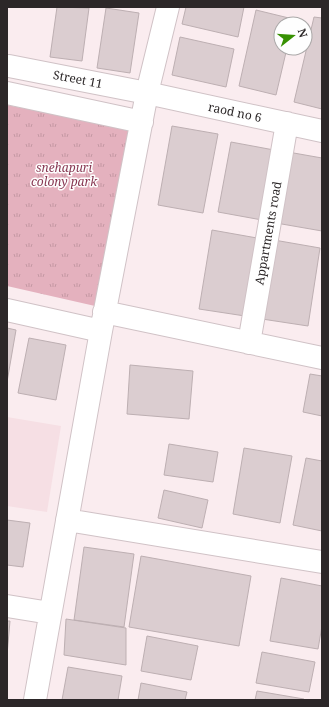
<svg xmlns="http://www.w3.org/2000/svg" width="329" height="707" font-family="'Noto Serif',serif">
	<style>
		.built { fill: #f6dfe4 }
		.park { fill: url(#park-tufts) }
		.building { fill: #dbcdd0; stroke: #bdafb2 }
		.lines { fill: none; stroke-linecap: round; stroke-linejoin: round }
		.minor-casing { stroke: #d0c2c6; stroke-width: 24 }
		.minor { stroke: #fff; stroke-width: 22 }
		.labels { text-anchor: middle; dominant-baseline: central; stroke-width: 3; stroke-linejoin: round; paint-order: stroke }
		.street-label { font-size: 12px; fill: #2c2728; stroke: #fefefe }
		.park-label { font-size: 12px; font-style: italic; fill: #883853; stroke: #fefefe }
	</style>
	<defs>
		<pattern id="park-tufts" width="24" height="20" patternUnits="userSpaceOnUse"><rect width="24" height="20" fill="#e4b1be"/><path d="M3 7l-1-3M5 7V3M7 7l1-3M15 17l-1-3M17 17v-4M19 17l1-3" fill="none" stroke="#c498a3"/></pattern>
	</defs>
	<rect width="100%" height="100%" fill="#faecef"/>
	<path class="built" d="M 7,417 L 61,426 L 47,512 L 7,506 Z"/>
	<path class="park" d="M 7,105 L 131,129 L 95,306 L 7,286 Z"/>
	<path class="building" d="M 57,7 L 89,8 L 82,61 L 50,57 Z
		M 186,7 L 244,7 L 238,37 L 182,24 Z
		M 106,8 L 139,13 L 130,73 L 97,68 Z
		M 256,10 L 293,19 L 292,24 L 281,24 L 281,48 L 287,48 L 276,95 L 239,86 Z
		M 314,17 L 322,18 L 322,109 L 294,102 Z
		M 180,37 L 234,49 L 226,87 L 172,75 Z
		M 172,126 L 218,134 L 203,213 L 158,205 Z
		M 231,142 L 274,150 L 262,220 L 218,212 Z
		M 288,152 L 322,158 L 322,231 L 276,223 Z
		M 212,230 L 257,238 L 245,316 L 199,309 Z
		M 274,240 L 320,248 L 308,326 L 262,319 Z
		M 7,328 L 16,330 L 7,382 Z
		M 29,338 L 66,345 L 56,400 L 18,393 Z
		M 130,365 L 193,371 L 189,419 L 127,414 Z
		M 310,374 L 322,376 L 322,416 L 303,412 Z
		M 169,444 L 218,452 L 213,482 L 164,475 Z
		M 244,448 L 292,456 L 280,523 L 233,514 Z
		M 306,458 L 322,461 L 322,531 L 293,525 Z
		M 164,490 L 208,500 L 202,528 L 158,518 Z
		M 7,520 L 30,523 L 23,567 L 7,565 Z
		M 84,547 L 134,554 L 124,627 L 74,620 Z
		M 141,556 L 251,576 L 239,646 L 129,627 Z
		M 281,578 L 322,586 L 322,626 L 318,649 L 270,641 Z
		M 66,619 L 126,628 L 126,665 L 64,655 Z
		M 7,621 L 10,621 L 7,655 Z
		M 147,636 L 198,646 L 191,680 L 141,671 Z
		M 262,652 L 315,662 L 309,692 L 256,683 Z
		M 68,667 L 122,676 L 118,700 L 62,700 Z
		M 141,683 L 187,692 L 185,700 L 138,700 Z
		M 257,691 L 304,699 L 304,700 L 255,700 Z"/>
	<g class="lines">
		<g class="minor-casing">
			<path id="minor" d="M 9,66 L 147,93 L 322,131
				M 7,93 L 142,122
				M 7,310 L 101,331
				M 104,312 L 322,358
				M 249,343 L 287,123
				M 67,520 L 322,562
				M 7,606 L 50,613
				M 35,700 L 101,331 L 147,93 L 168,7"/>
		</g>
		<use href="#minor" class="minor"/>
	</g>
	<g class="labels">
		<g class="street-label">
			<text transform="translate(78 79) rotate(11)">Street 11</text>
			<text transform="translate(235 112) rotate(12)">raod no 6</text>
			<text transform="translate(268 233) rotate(-80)">Appartments road</text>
		</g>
		<g class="park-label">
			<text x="64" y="167">snehapuri<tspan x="64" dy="14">colony park</tspan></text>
		</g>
	</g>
	<rect width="329" height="707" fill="none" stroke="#2c2728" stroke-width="16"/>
	<g transform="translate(293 36) rotate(73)"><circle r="19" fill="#fefefe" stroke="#aaa8a8"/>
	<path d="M0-3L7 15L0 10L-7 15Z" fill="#379102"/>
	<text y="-6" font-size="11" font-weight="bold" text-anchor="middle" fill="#2c2728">N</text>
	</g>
</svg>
